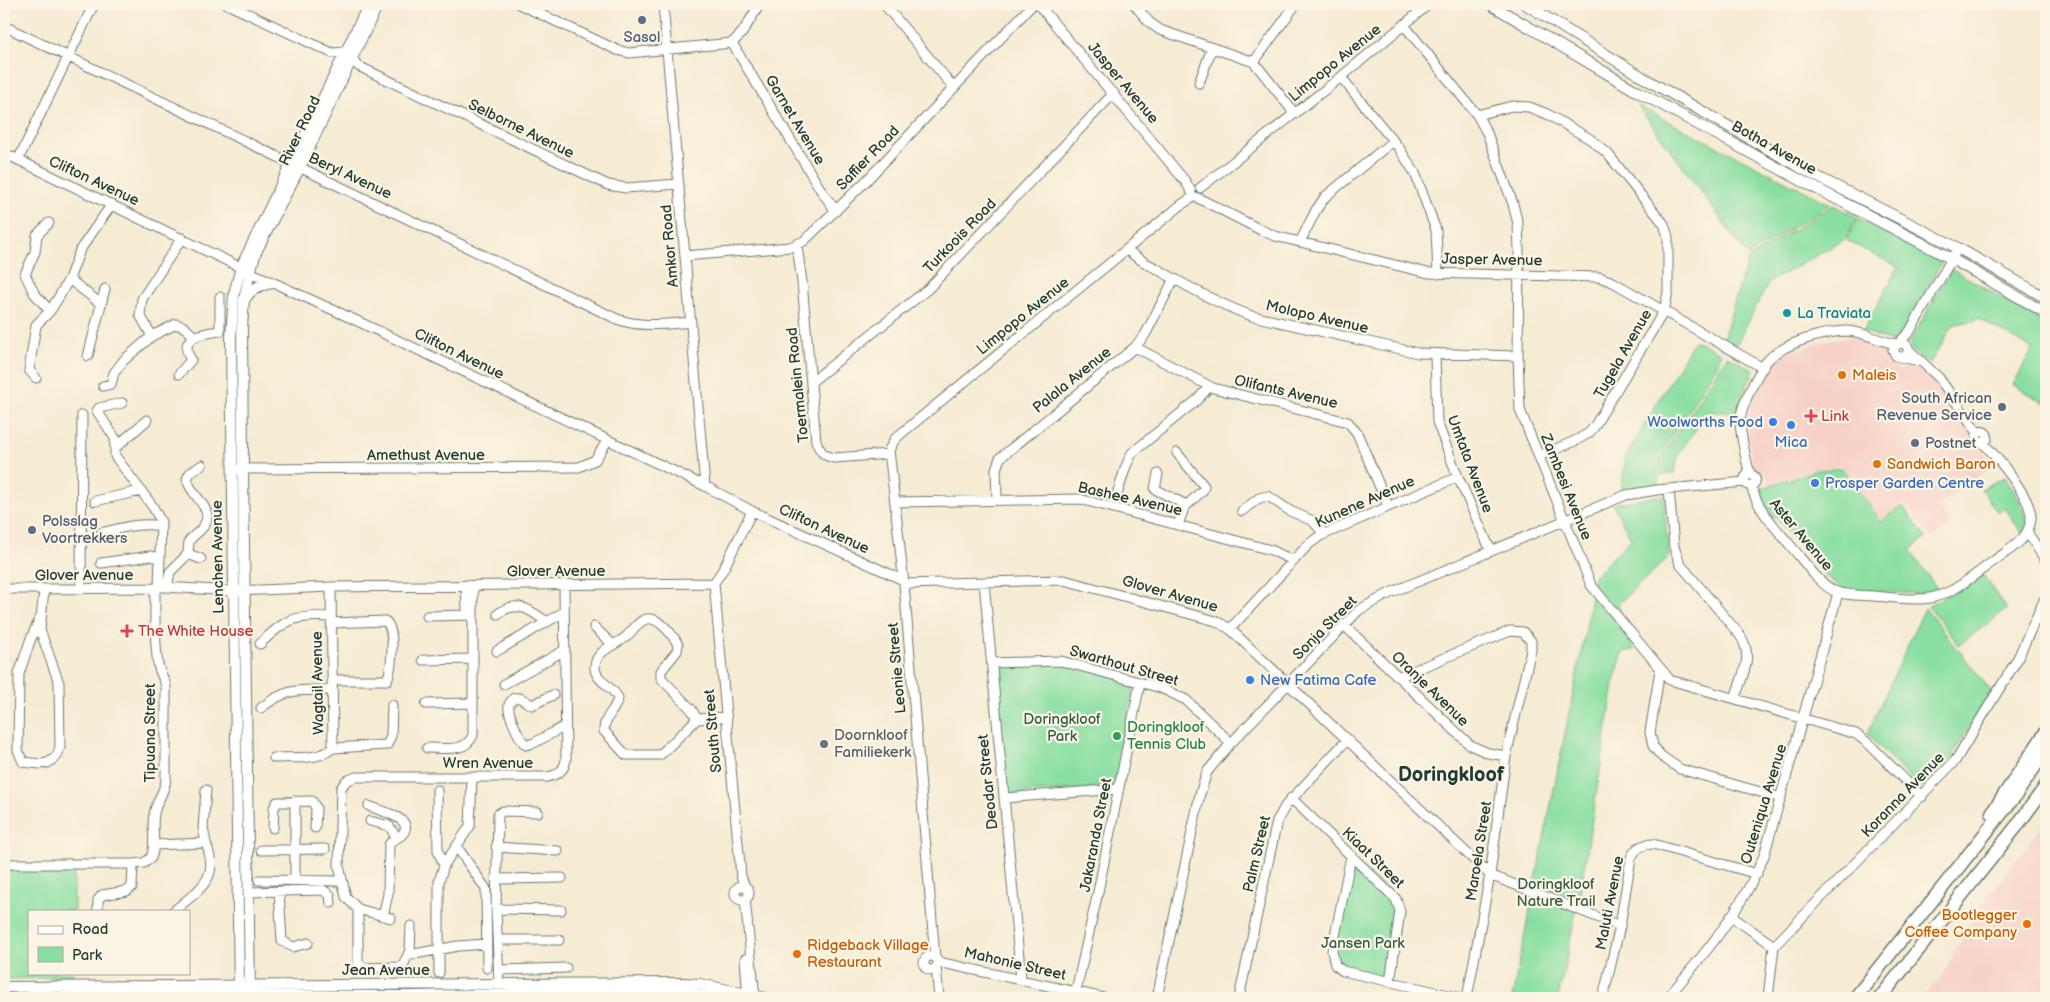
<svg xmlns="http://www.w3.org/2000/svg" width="2050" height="1002" font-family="'Balsamiq Sans',sans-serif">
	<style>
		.built { fill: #f7d1c7 }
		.green { fill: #89dfa2; stroke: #548e6b }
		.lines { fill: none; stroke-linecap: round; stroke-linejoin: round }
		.minor-casing { stroke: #6a7a6c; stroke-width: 11 }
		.major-casing { stroke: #6a7a6c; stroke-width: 12 }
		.highway-casing { stroke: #6a7a6c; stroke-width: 15 }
		.minor { stroke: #fff; stroke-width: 9 }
		.major { stroke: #fff; stroke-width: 10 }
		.highway { stroke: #fff; stroke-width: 12 }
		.service-dot { fill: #5c6f8a; stroke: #fcf5e5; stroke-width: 2 }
		.culture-dot { fill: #0f9aa8; stroke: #fcf5e5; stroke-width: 2 }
		.food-dot { fill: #e8710a; stroke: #fcf5e5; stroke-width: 2 }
		.health-dot { fill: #e0444e; stroke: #fcf5e5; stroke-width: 2 }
		.shop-dot { fill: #3f7fe0; stroke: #fcf5e5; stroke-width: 2 }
		.leisure-dot { fill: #2e9e5b; stroke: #fcf5e5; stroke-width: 2 }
		.worship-dot { fill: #6b7280; stroke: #fcf5e5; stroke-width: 2 }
		.labels { text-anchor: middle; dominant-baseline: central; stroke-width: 4.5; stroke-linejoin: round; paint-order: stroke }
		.service-label { font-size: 15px; fill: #4e5e75; stroke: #fcf5e5; text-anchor: start }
		.street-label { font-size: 15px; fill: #1f3d34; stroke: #fcf5e5 }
		.culture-label { font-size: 15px; fill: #0d838f; stroke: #fcf5e5; text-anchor: start }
		.food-label { font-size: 15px; fill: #c56008; stroke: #fcf5e5; text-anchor: start }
		.health-label { font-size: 15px; fill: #be3a42; stroke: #fcf5e5; text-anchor: start }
		.shop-label { font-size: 15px; fill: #366cbe; stroke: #fcf5e5; text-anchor: start }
		.park-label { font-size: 15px; fill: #345d4a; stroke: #fcf5e5 }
		.leisure-label { font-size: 15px; fill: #27864d; stroke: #fcf5e5; text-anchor: start }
		.worship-label { font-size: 15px; fill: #5b616d; stroke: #fcf5e5; text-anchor: start }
		.district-label { font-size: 20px; font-weight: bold; fill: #1f3d34; stroke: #fcf5e5 }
	</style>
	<rect width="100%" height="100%" fill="#fcf5e5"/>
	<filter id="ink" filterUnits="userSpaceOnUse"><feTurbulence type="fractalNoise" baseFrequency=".02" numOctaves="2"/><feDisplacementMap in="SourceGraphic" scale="10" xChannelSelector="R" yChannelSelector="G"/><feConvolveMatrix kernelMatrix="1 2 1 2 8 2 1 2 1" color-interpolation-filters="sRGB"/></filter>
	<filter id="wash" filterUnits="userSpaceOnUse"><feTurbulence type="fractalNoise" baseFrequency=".0096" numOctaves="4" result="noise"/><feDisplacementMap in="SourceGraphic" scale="20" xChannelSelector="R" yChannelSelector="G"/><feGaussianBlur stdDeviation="1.12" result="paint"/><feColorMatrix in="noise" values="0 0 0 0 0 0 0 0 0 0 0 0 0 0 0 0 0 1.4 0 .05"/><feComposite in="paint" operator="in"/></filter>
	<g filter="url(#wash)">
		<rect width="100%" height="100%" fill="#f6ebd3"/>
		<path class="built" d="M 1848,337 L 1869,342 L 1885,349 L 1889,356 L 1886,363 L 1901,371 L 1905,364 L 1911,362 L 1936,379 L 1973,432 L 1972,439 L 1976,445 L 1981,447 L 1994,465 L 1938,505 L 1952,524 L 1931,539 L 1909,508 L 1902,504 L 1881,519 L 1845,469 L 1841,466 L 1836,465 L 1810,470 L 1768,485 L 1765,472 L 1759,472 L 1754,469 L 1747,428 L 1747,414 L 1750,404 L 1767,370 L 1780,356 L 1790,351 L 1829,340 Z
			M 2046,821 L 2046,998 L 1921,998 L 1941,977 L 1978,909 Z"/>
		<path class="green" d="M 1638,106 L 1830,204 L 1748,256 Z
			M 1833,205 L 1857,217 L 1844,240 L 1769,282 L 1736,345 L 1723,339 L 1748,259 Z
			M 1858,218 L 1942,262 L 1898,338 L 1891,342 L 1863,331 L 1898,267 L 1846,240 Z
			M 1952,269 L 2046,324 L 2046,404 L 2013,385 L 2033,349 L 1979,319 L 1953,325 L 1930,363 L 1913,352 L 1909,343 Z
			M 1694,341 L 1702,343 L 1722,354 L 1717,365 L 1656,461 L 1659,487 L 1621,492 L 1626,456 Z
			M 1727,356 L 1754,370 L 1736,412 L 1708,412 L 1679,453 L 1674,473 L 1660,476 L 1659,461 Z
			M 1842,468 L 1881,521 L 1902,506 L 1906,510 L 1926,538 L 1910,550 L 1938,590 L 1920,594 L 1842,589 L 1826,576 L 1765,505 L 1761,495 L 1763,488 L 1816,470 Z
			M 2005,477 C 2015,494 2032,515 2023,535 L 2005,508 L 1998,513 L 1981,489 Z
			M 1663,495 L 1669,557 L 1618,604 L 1634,650 L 1623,652 L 1615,678 L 1580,893 L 1558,998 L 1512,998 L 1586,629 L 1594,576 L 1631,539 L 1613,504 Z
			M 1983,575 L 2007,609 L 1959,645 L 1928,606 Z
			M 1925,608 L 1991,691 L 1950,759 L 1921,790 L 1867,734 Z
			M 1061,663 L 1134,682 L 1117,786 L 1005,795 L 997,665 Z
			M 1352,860 L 1389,892 L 1398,912 L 1389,980 L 1343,972 L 1330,951 Z
			M 4,869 L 74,869 L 74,911 L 29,911 L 29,973 L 73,973 L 73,977 L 4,979 Z"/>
	</g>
	<g filter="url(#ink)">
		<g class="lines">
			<g class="minor-casing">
				<path id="minor" d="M 227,4 L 332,53 L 346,52
					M 519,4 L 617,50 L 629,53 L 732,43 L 742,33 L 760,4
					M 663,4 L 705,486
					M 884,4 L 954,88
					M 1038,4 L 1185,181 L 1191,191
					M 1134,4 L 1149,22 L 1160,30 L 1254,62 L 1295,114
					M 1404,25 L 1477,115 L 1487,133 L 1513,204 L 1518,224 L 1519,250 L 1518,356 L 1520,410 L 1591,585 L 1670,680 L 1856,734 L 1869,744 L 1922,797
					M 4,26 L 617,319 C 641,328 665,324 691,322
					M 732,43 L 822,192 L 836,211
					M 352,58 L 358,66 L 608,185 L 626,188 L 678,184
					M 1254,62 L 1296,4
					M 1341,77 L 1399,148 L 1415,173 L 1436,230 L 1438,274
					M 1199,83 L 1212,48
					M 1477,115 L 1512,106 L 1529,107 L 1547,114 L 1590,139 L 1607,153 L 1664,224 L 1668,237 L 1668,292 L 1664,311 L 1594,427 L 1589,433 L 1575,441 L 1539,456
					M 4,153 L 250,272 L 353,319 L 705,486 L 752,511 L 903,580
					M 18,160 L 94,4
					M 1200,188 L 1341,77 L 1429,4
					M 1198,198 L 1261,230 L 1275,236 L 1428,273 L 1599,277 L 1613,282 L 1763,368
					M 49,223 L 37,235 L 35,252 L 25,274 L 34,293 L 50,311
					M 182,238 L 142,299 L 140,315 L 152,336 L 176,324 L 184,327 L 194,336
					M 1300,242 L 1316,210 L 1325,197 L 1393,141
					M 797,246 L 802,282 L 816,441 C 820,451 823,456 834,458 L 889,454
					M 1127,249 C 1136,259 1148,264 1159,270 C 1188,287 1220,305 1252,316 L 1418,353 L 1518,356
					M 685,256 L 790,247 L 804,241 L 866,181 L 1033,4
					M 69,279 L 101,304
					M 1899,343 L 1910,331 L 1958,248
					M 1135,347 L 1213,388 L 1348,422 L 1357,433 L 1388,506
					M 1908,349 L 1939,378 L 1978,433
					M 1435,355 L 1437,422 L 1458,477 L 1491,551
					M 88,356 L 105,289
					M 1905,357 L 1908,352 L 1908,347 L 1904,343 L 1897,344 L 1893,350 L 1896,356 L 1919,361
					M 179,374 L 191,360 C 177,336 203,333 220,331 L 220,297
					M 36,378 L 29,370 L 36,325 L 50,311 L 60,295 L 69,279 L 80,250 L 112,204
					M 811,382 L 928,289 L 1114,93
					M 103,386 L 111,384 L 114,373 L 124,360 L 152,336
					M 122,403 L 99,408 L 97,411 L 115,438 L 115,456 L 153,507 L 161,522 L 159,588
					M1976.5 437a5.5 5.5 0 1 1 11 0a5.5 5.5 0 1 1-11 0Z
					M 115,448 L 147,420
					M 1177,453 L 1204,486 L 1203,490 L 1184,508 L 1178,525
					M 237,469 L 579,467 L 595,460 L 607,441
					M 1158,474 L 1155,489 L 1186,505
					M1744.5 480a5.5 5.5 0 1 1 11 0a5.5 5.5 0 1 1-11 0Z
					M 1750,475 C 1746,458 1741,440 1740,422 C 1740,412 1745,402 1749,393 C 1754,382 1760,369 1768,360 C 1784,343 1823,332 1846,331 C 1864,331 1879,342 1897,344
					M 1751,486 C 1758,510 1774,526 1790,545 C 1803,560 1815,579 1832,590 C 1843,596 1860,595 1873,596 C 1891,597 1912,601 1930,598 C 1954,594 1975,574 1995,560 C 2010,549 2030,539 2031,518 C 2032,498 1997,457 1983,443
					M 1669,489 L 1674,547 L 1680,564 L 1739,634 C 1755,655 1742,676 1735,698
					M 997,500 L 996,469 L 1000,458 L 1135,347 L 1145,335 L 1174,279
					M 95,501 L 141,491
					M 895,502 L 1080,499 L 1271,550 L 1294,561
					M 1113,507 L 1126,466 L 1132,453 L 1197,400 L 1209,387
					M 1242,511 L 1259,498 L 1268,496 L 1290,511 L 1313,521 L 1324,534
					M 2027,532 L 2046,561
					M 101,533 C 122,528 140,522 161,526
					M 188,554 L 201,559
					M 101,563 L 150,556 L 160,558
					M 984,582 L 1021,979
					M 714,583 L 741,876 L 745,887
					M 904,584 L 1064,580 L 1216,621 L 1230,629 L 1490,875 L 1620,926
					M 466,585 L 467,609 L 472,619
					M 164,587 L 233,591 L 331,587 L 714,583 L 724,568 L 752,511
					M 167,587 L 170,572 L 188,554 L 189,541 C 193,536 199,532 203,527 C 217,509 190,496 187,479 L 190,473 L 202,465
					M 331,587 L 333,748
					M 4,589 L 159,588
					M 81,589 L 82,415
					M 498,614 C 517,599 530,610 547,622
					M 427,616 L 473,615
					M 40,618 L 30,641 L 19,674 L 18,750 L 23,762 L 40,764 L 48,763 L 57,756 L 60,747 L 59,683 L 40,630 L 44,589
					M 332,623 L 385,621 C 396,628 392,669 387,680 L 332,680
					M 1344,625 L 1470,745 L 1488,753 L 1506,756
					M 594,627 L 612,644
					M 1230,629 L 1309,544 L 1320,536 L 1458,477
					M 260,644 C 286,618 295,615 331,617
					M 497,651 L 564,612
					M 423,660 L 472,659
					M 992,663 L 1061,661 L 1161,688 L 1186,700 L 1231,743
					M 1660,670 L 1650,732 L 1653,746 L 1661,756 L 1680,769 L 1781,798
					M 1398,677 L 1510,631 L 1523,632 L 1531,641 L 1531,650 L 1506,756 L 1490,875 L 1467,998
					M 504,684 L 565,650
					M 553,695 L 532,705 L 520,698 L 514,698 L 509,704 C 507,713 519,739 526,745 L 534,743 L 565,726
					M 426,704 L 473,703
					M 261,708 C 288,687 300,690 333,690
					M 697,719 L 692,710 L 661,678 L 661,671 L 677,651 L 678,645 C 674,636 658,616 647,619 C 639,620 632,631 627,636 C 617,645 594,650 595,668 C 595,680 613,687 618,698 C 616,710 603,718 604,731 L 626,755 L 660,755 L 697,719 L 726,717
					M 333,748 L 387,745 L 391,736 L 392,705
					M 427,748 C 444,748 466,753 473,735 L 473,586
					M 274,758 C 293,757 317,761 333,748
					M 437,790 L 438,851 L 444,865
					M 1004,798 L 1119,789
					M 1291,798 L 1396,899 L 1400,911 L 1390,982
					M 369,806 C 378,810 413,818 404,832 C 400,839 392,838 389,845 L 388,894 L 383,916
					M 370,821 L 389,826 L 397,838
					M 273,828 L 274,808 L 277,802 L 312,801 L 316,808 L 315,828
					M 154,845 L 206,843 L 203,828 L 206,790
					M 457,847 L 486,889 L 487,968
					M 496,847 L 558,851
					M 261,850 L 325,849
					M 1351,856 L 1332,951 L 1335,965 L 1343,971 L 1462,998
					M 4,864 L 133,864 L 144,863 L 151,858 C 157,844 151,828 154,814 C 156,801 165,792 166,779 L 166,686 C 164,678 159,672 158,664 C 154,639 155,613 155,588
					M 496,879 L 562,878
					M 259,880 L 341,881
					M 295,880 L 295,801
					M735 893a7 7 0 1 1 14 0a7 7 0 1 1-14 0Z
					M 279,891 L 282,941 L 293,947 L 308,943
					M 248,892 L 323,890 L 330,895 L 331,903
					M 745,899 L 755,998
					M 358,909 L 358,962 L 363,968 L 398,967 L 403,966 L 410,950 L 411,926
					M 496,909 L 561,910
					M 98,911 L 98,900 L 102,895 L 127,891 L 132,887 L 133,864
					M 173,911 C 180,907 185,901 192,896 C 212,879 215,868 206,843
					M 1731,916 L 1774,946
					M 391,918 L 358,909 L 346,897 L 339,866 L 341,788 L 346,781 L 356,777 L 547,777 C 558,775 564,771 566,760 L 564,585
					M 498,940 L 559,940
					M 409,955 L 458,946 L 486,944
					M924 963a7 7 0 1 1 14 0a7 7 0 1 1-14 0Z
					M 935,957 L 904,584 L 889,450 L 895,439 L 903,432 L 1181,205 L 1193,197
					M 745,959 L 748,998
					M 938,962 L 1104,998
					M 936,967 L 939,998
					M 499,970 L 566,968
					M 439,973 L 439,882 L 444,865 L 470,826 L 472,777
					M 499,984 L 496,909 L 498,814 L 503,811 L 538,812
					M 1076,991 L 1098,892 L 1140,683
					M 1157,998 L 1200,794 L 1207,772 L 1231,743 L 1359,610 L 1390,593 L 1626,495 L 1657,490 L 1745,482
					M 1239,998 L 1277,821 L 1286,805 L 1347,740
					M 1603,998 L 1620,926 L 1631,858 C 1635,848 1642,844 1653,844 L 1757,874
					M 1667,998 C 1704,955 1742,910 1764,856 L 1838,593
					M 1768,998 L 1774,946 L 1955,761 L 2017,660 L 2046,596"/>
			</g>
			<g class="major-casing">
				<path id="major" d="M 1490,4 L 1633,89 L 1804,182 L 1952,259 L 2046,313
					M 1525,4 L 1644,78 L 1810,173 L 1958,248 L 2046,298
					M 245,299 C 252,288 259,285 273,283
					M 4,987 L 683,983 L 700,984 L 766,998
					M 4,998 L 172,995 L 412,996 L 633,992 L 686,992 L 718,998
					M 239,998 L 231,337 L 234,294 L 241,267 L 369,4
					M 250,998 L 243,469 L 242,328 L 244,299 L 250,272 L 256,252 L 300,167 L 378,4"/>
			</g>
			<g class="highway-casing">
				<path id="highway" d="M 1992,813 L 2046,732
					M 1855,998 L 2015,796 L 2046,750
					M 1880,998 L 2016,827 L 2046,786"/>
			</g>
			<use href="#minor" class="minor"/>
			<use href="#major" class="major"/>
			<use href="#highway" class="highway"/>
		</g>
	</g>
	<g class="service-dot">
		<circle cx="642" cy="20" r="5"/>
		<circle cx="2002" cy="407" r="5"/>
		<circle cx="1915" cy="443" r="5"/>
		<circle cx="32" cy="530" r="5"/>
	</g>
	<circle class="culture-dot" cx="1787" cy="313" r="5"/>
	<g class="food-dot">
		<circle cx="1842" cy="375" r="5"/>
		<circle cx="1877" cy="464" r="5"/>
		<circle cx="2027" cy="924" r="5"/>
		<circle cx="797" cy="954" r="5"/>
	</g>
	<g class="health-dot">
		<path d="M1808.5 408.5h5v5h5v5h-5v5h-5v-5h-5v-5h5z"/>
		<path d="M124.5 623.5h5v5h5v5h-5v5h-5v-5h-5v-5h5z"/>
	</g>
	<g class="shop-dot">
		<circle cx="1773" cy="422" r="5"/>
		<circle cx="1791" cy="425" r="5"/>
		<circle cx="1815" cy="483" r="5"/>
		<circle cx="1250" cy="680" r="5"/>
	</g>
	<circle class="leisure-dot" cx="1117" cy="736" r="5"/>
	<circle class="worship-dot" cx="824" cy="744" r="5"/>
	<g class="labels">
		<g class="service-label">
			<text x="642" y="37" text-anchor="middle">Sasol</text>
			<text x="1992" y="398" text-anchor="end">South African<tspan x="1992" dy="17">Revenue Service</tspan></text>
			<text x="1925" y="443">Postnet</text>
			<text x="42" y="521">Polsslag<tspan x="42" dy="17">Voortrekkers</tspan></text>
		</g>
		<g class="street-label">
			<text transform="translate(1335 63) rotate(-39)">Limpopo Avenue</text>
			<text transform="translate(1123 83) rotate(50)">Jasper Avenue</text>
			<text transform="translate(795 120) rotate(59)">Garnet Avenue</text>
			<text transform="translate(521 129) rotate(26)">Selborne Avenue</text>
			<text transform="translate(300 131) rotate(-64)">River Road</text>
			<text transform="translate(1774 148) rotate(29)">Botha Avenue</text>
			<text transform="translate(868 158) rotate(-46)">Saffier Road</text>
			<text transform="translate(350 176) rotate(25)">Beryl Avenue</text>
			<text transform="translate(94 181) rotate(25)">Clifton Avenue</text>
			<text transform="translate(960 236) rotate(-46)">Turkoois Road</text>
			<text transform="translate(670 246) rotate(-95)">Amkor Road</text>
			<text transform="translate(1492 260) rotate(1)">Jasper Avenue</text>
			<text transform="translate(1023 316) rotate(-39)">Limpopo Avenue</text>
			<text transform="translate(1317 317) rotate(13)">Molopo Avenue</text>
			<text transform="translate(459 354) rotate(26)">Clifton Avenue</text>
			<text transform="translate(1623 354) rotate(-60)">Tugela Avenue</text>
			<text transform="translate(1072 380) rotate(-39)">Palala Avenue</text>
			<text transform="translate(798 385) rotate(-96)">Toermalein Road</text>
			<text transform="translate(1286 392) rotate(13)">Olifants Avenue</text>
			<text x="426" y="455">Amethust Avenue</text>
			<text transform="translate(1470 464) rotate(69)">Umtata Avenue</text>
			<text transform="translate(1566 487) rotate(68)">Zambesi Avenue</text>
			<text transform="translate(1130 499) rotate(13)">Bashee Avenue</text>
			<text transform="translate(1365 502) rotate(-24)">Kunene Avenue</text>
			<text transform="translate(824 529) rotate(25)">Clifton Avenue</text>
			<text transform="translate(1801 535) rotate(50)">Aster Avenue</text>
			<text transform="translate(218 557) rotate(-91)">Lenchen Avenue</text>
			<text x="556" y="571">Glover Avenue</text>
			<text x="84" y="575">Glover Avenue</text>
			<text transform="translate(1170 594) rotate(16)">Glover Avenue</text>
			<text transform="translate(1325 628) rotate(-45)">Sonja Street</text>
			<text transform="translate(1124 666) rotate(16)">Swarthout Street</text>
			<text transform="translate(897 668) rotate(-95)">Leonie Street</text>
			<text transform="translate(318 683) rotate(-91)">Wagtail Avenue</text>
			<text transform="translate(1430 689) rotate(44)">Oranje Avenue</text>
			<text transform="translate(713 731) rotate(-95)">South Street</text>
			<text transform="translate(150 733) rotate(-90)">Tipuana Street</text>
			<text x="488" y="763">Wren Avenue</text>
			<text transform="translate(988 782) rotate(-96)">Deodar Street</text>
			<text transform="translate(1903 795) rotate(-46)">Koranna Avenue</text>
			<text transform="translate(1764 804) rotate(-73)">Outeniqua Avenue</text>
			<text transform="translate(1096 835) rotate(-79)">Jakaranda Street</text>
			<text transform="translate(1479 851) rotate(-81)">Maroela Street</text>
			<text transform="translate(1257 854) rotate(-77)">Palm Street</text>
			<text transform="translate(1373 858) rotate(44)">Kiaat Street</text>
			<text transform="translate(1610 903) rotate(-79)">Maluti Avenue</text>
			<text transform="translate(1015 964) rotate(13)">Mahonie Street</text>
			<text x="386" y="970">Jean Avenue</text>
		</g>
		<g class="culture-label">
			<text x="1797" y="313">La Traviata</text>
		</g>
		<g class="food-label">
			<text x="1852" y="375">Maleis</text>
			<text x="1887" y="464">Sandwich Baron</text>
			<text x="2017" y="915" text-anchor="end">Bootlegger<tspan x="2017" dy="17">Coffee Company</tspan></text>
			<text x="807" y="945">Ridgeback Village<tspan x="807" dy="17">Restaurant</tspan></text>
		</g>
		<g class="health-label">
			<text x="1821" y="416">Link</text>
			<text x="138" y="631">The White House</text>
		</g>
		<g class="shop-label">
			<text x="1763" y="422" text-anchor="end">Woolworths Food</text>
			<text x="1791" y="442" text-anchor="middle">Mica</text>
			<text x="1825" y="483">Prosper Garden Centre</text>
			<text x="1260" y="680">New Fatima Cafe</text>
		</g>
		<g class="park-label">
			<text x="1062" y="719">Doringkloof<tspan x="1062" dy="17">Park</tspan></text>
			<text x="1556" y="884">Doringkloof<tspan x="1556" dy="17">Nature Trail</tspan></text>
			<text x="1363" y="943">Jansen Park</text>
		</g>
		<g class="leisure-label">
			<text x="1127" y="727">Doringkloof<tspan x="1127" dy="17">Tennis Club</tspan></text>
		</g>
		<g class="worship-label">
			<text x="834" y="735">Doornkloof<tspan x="834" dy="17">Familiekerk</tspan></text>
		</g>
		<g class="district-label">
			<text x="1451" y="775">Doringkloof</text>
		</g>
	</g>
	<rect width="2050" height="1002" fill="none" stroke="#fcf5e5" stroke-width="20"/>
	<rect x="28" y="910" width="162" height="65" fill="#fcf5e5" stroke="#a4ab9e"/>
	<rect x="38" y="926" width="25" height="8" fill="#ffffff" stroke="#a4ab9e"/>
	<text x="72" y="934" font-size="15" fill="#1f3d34">Road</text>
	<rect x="38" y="947" width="25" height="15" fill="#89dfa2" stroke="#a4ab9e"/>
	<text x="72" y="960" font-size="15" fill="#1f3d34">Park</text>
</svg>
